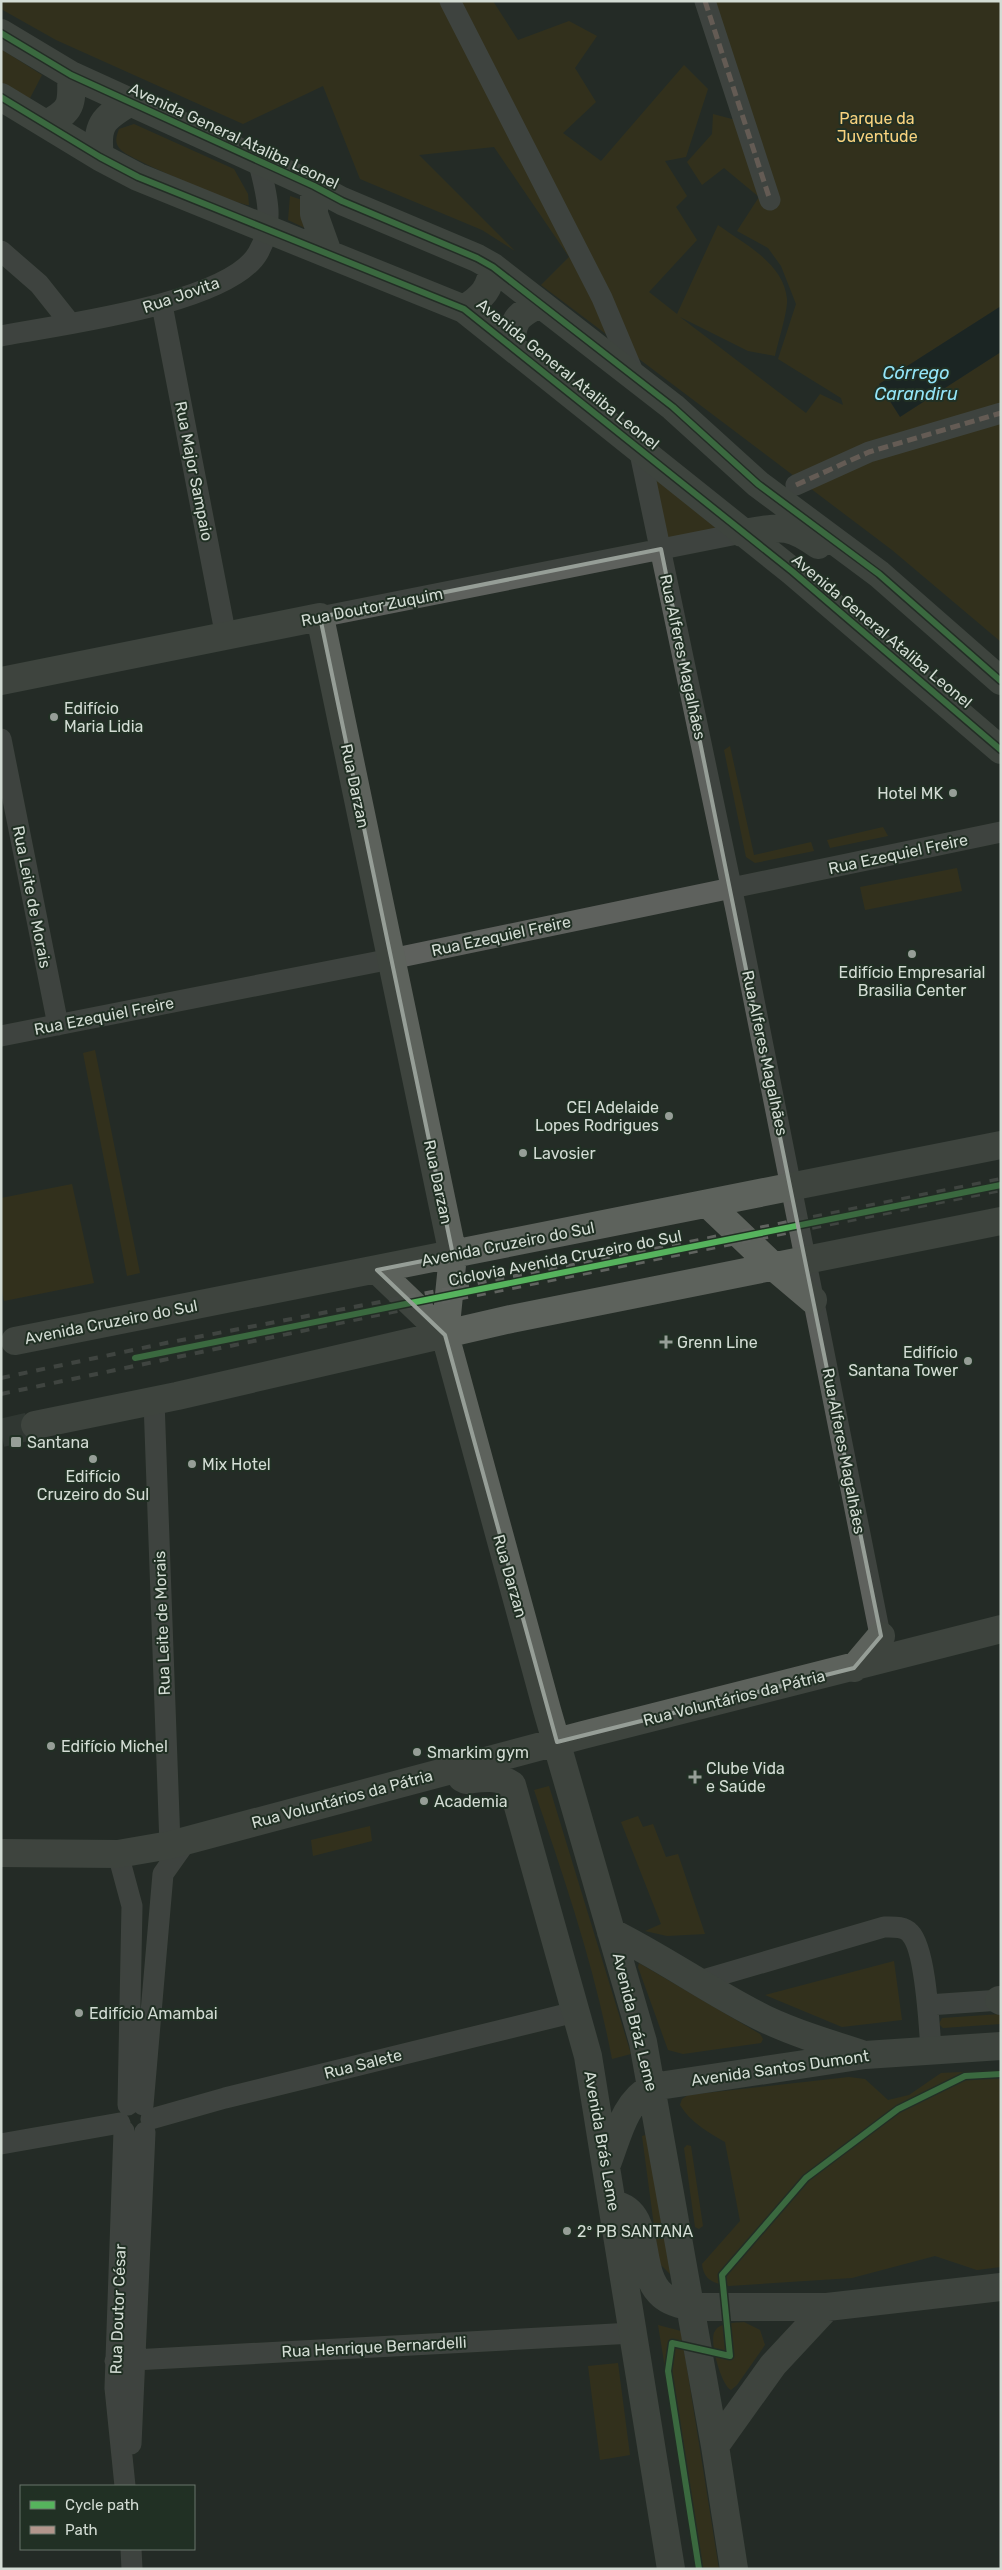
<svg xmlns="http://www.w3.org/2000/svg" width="1002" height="2570" font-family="Rubik,sans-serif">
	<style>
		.green { fill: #433611 }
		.water { fill: #101e21 }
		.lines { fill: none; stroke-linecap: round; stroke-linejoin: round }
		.major-tunnel { stroke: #3e4640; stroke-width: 28; stroke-dasharray: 28 14; stroke-linecap: butt }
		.minor { stroke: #5e615d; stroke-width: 21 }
		.major { stroke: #5d625c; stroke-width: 28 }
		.rail { stroke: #60635f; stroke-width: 4; stroke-dasharray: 9 9; stroke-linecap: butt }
		.quiet { stroke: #b2968c; stroke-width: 5; stroke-dasharray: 10 5; stroke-linecap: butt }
		.cycleway-casing { stroke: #213024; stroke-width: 9 }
		.cycleway { stroke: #56b35d; stroke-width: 6 }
		.marked { fill: none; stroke: #969e97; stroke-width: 4; stroke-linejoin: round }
		.poi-dot { fill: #969e97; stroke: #213024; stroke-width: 2 }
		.labels { text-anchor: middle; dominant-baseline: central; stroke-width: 4; stroke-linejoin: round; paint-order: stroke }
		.park-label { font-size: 16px; fill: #f8d27e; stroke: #213024 }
		.street-label { font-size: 16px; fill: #d3dcd4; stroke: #213024 }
		.poi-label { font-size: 16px; fill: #d3dcd4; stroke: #213024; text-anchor: start }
		.water-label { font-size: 18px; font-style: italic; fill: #94e5f8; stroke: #213024 }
	</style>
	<rect width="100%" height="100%" fill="#242c26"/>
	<path class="green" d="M 1,1 L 493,1 L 518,40 L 569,21 L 597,36 L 575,68 L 596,102 L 563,133 L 601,161 L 684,65 L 708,89 L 686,157 L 665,161 L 687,196 L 676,207 L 697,240 L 649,292 L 677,314 L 718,225 C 744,244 784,263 787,299 C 788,311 778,342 775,356 L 748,351 L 680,317 L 806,413 L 820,394 L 843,405 L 841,398 L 778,359 L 796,304 L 781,266 L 768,248 L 737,231 L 759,197 L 724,168 L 702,185 L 687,162 L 712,134 L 713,114 L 732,119 L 739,113 L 699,1 L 1001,1 L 1001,642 L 892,550 L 541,285 L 569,257 L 494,147 L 419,155 L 515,251 L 482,230 L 360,179 L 323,86 L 243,124 L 56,40 L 1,9 Z
		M 1,49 L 42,75 L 29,100 L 1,82 Z
		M 134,124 L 234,169 L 248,194 L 249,205 C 239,206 129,159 121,150 C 114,143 116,137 119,129 Z
		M 290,196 L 302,200 L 309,230 L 288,220 Z
		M 644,457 L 732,530 L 664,545 Z
		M 730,746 L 754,855 L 811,842 L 814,851 L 755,863 L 746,857 L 724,750 Z
		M 883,827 L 888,836 L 830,848 L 827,840 Z
		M 957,868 L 962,891 L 865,910 L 860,887 Z
		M 95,1050 L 140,1273 L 127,1276 L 83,1053 Z
		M 72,1184 L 94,1283 L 4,1301 L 1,1287 L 1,1198 Z
		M 549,1786 L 631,2054 L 612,2059 C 594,1965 565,1880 534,1790 Z
		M 638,1816 L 643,1827 L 653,1824 L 666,1857 L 678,1854 L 705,1934 L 667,1936 L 645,1931 L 661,1924 L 621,1822 Z
		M 370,1826 L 372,1841 L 313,1856 L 311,1840 Z
		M 894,1961 L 902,2020 L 842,2027 L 765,1995 Z
		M 639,1963 L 760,2034 L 763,2039 L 761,2043 L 683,2054 L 668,2050 L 638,1967 Z
		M 1001,2014 L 1001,2024 L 943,2028 L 939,2024 L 942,2018 Z
		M 1001,2070 L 1001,2267 L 977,2270 L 935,2256 L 852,2278 L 729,2286 C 714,2283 704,2281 702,2264 L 740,2221 L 725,2142 C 709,2133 690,2122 680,2105 L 682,2099 L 688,2095 L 849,2077 L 865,2079 L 888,2100 L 909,2095 L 941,2073 Z
		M 649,2134 L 671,2275 L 659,2263 L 642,2136 Z
		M 687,2145 L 691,2146 L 703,2226 L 699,2229 L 695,2227 L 684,2148 Z
		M 744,2322 L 760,2330 L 765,2345 L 737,2385 L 731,2390 C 722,2387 708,2340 715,2331 C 720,2322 735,2323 744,2322 Z
		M 658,2325 L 681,2331 L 719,2569 L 698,2569 Z
		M 618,2363 L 630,2455 L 600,2460 L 588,2366 Z"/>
	<path class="water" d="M 1001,306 L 1001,352 L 900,417 L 879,384 Z"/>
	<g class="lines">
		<path class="major-tunnel" d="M 1,1433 L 35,1425"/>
		<path class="minor" d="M 450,1 L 602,298 L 636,379
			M 705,1 L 770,200
			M 1,251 L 39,284 L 70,323
			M 162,305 L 226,637
			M 1,336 C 58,325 229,304 258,253 C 276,223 266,191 258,160
			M 639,448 L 736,910 L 883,1650
			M 796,485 L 869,452 L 1001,413
			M 320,617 L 742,533
			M 1,739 L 58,1025
			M 1,1036 L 391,959 L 1001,832
			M 154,1401 L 170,1845
			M 118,1854 L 132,1906 L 128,2105
			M 696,1982 L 884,1927 C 893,1927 904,1926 910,1933 C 926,1949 929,2025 931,2049
			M 928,2005 L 1001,2000
			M 143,2105 L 163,1874 L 187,1840
			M 151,2119 L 225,2098 L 575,2012
			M 124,2131 L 115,2388 L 125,2486
			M 1,2144 L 120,2123
			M 115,2361 L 633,2333
			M 131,2444 L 145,2132
			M 131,2549 L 132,2569"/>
		<path class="major" d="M 1,33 L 71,75 L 314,186 L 342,201 L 477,258 L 493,267 L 673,407 L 758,484 L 879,574 L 1001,681
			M 1,97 L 100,157 L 138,177 L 464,309 L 793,572 L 1001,750
			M 46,124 C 73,110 72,104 71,75
			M 100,157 C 96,125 102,119 129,103
			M 314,186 L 314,214 L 328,253
			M 464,309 C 483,297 490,289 493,267
			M 511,345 C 513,320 516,316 539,304
			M 742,533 C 779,528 786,522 818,545
			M 1,681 L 320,617 L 453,1255 L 445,1335 L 547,1710 L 643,2042 L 715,2446 L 734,2569
			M 708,1204 L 774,1267 L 813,1300
			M 377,1270 L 445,1335
			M 15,1341 L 1001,1145
			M 35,1425 L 177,1396 L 511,1319 L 1001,1221
			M 854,1668 L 881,1636
			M 462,1778 L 466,1780 C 482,1778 498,1775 512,1785 L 588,2056 L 671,2569
			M 1,1853 L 118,1854 L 170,1845 L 583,1735 L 1001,1629
			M 611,1932 C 664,1958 712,1993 765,2019 C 795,2033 827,2043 859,2053
			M 999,2000 L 1001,2001
			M 607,2164 C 618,2136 624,2102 652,2087 L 865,2055 L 1001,2046
			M 613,2204 C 655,2212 634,2271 662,2295 C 670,2302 680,2304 691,2307 L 827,2307 L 1001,2287
			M 715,2446 L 773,2365 L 827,2307"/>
		<path class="rail" d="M 1,1378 L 166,1343 L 615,1257 L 1001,1179
			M 1,1394 L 392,1312 L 1001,1190"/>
		<path class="quiet" d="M 705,1 L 770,200
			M 796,485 L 869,452 L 1001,413"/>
		<g class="cycleway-casing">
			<path id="cycleway" d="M 1,33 L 71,75 L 314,186 L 342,201 L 477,258 L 493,267 L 673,407 L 758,484 L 879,574 L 1001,681
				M 1,97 L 100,157 L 138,177 L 464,309 L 793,572 L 1001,750
				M 135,1358 L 1001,1185
				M 699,2569 L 668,2371 L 672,2343 L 730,2356 L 722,2275 L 806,2178 L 898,2109 L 965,2076 L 1001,2074"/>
		</g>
		<use href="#cycleway" class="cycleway"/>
	</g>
	<path d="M0 0H1002V2570H0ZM 661,549 L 881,1636 L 854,1668 L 557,1742 L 445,1335 L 377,1270 L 453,1255 L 320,617 Z" fill="#242c26" fill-opacity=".55" fill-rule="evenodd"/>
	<path class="marked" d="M 661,549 L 881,1636 L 854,1668 L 557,1742 L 445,1335 L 377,1270 L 453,1255 L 320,617 Z"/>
	<g class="poi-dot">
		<circle cx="54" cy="717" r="5"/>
		<circle cx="953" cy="793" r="5"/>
		<circle cx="912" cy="954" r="5"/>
		<circle cx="669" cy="1116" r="5"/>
		<circle cx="523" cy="1153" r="5"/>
		<path d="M663.5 1334.5h5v5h5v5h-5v5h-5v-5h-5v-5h5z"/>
		<circle cx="968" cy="1361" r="5"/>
		<rect x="10" y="1436" width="12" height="12" rx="2.5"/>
		<circle cx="93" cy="1459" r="5"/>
		<circle cx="192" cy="1464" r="5"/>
		<circle cx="51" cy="1746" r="5"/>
		<circle cx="417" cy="1752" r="5"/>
		<path d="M692.5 1769.5h5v5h5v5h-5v5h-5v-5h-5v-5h5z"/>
		<circle cx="424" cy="1801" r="5"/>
		<circle cx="79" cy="2013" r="5"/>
		<circle cx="567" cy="2231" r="5"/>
	</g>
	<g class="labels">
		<g class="park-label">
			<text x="877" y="118">Parque da<tspan x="877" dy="18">Juventude</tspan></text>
		</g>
		<g class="street-label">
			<text transform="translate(234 136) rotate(25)">Avenida General Ataliba Leonel</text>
			<text transform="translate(181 295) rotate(-19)">Rua Jovita</text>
			<text transform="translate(568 374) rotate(39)">Avenida General Ataliba Leonel</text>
			<text transform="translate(194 471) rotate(79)">Rua Major Sampaio</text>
			<text transform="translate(372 607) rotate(-11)">Rua Doutor Zuquim</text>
			<text transform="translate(882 631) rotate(40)">Avenida General Ataliba Leonel</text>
			<text transform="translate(683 657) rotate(78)">Rua Alferes Magalhães</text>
			<text transform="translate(355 786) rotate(78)">Rua Darzan</text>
			<text transform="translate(898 854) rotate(-12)">Rua Ezequiel Freire</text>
			<text transform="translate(32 897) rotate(79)">Rua Leite de Morais</text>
			<text transform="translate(501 936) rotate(-12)">Rua Ezequiel Freire</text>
			<text transform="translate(104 1016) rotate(-11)">Rua Ezequiel Freire</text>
			<text transform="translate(765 1053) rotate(78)">Rua Alferes Magalhães</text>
			<text transform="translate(438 1182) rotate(78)">Rua Darzan</text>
			<text transform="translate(508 1244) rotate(-11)">Avenida Cruzeiro do Sul</text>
			<text transform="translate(565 1258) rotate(-11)">Ciclovia Avenida Cruzeiro do Sul</text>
			<text transform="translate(111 1322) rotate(-11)">Avenida Cruzeiro do Sul</text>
			<text transform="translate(844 1451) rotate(79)">Rua Alferes Magalhães</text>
			<text transform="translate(510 1576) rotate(74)">Rua Darzan</text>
			<text transform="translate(162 1623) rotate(-92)">Rua Leite de Morais</text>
			<text transform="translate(734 1698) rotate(-14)">Rua Voluntários da Pátria</text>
			<text transform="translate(342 1799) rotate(-15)">Rua Voluntários da Pátria</text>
			<text transform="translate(635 2022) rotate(76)">Avenida Bráz Leme</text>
			<text transform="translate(363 2064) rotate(-14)">Rua Salete</text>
			<text transform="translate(780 2068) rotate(-8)">Avenida Santos Dumont</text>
			<text transform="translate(602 2141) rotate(80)">Avenida Brás Leme</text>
			<text transform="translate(118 2309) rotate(-88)">Rua Doutor César</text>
			<text transform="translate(374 2347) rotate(-3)">Rua Henrique Bernardelli</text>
		</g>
		<g class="poi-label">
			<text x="64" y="708">Edifício<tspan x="64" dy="18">Maria Lidia</tspan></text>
			<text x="943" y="793" text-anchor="end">Hotel MK</text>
			<text x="912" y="972" text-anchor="middle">Edifício Empresarial<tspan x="912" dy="18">Brasilia Center</tspan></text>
			<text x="659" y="1107" text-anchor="end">CEI Adelaide<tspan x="659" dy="18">Lopes Rodrigues</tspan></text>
			<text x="533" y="1153">Lavosier</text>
			<text x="677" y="1342">Grenn Line</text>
			<text x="958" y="1352" text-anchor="end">Edifício<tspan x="958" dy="18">Santana Tower</tspan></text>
			<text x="27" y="1442">Santana</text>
			<text x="202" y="1464">Mix Hotel</text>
			<text x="93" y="1476" text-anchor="middle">Edifício<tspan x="93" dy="18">Cruzeiro do Sul</tspan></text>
			<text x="61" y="1746">Edifício Michel</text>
			<text x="427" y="1752">Smarkim gym</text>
			<text x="706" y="1768">Clube Vida<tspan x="706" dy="18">e Saúde</tspan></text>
			<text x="434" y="1801">Academia</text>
			<text x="89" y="2013">Edifício Amambai</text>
			<text x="577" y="2231">2º PB SANTANA</text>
		</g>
		<g class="water-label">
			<text x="916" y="373">Córrego<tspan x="916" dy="21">Carandiru</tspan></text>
		</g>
	</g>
	<rect width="1002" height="2570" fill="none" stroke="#d3dcd4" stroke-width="5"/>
	<rect x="20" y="2485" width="175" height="65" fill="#213024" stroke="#68756a"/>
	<rect x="30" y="2501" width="25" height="8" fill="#56b35d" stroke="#68756a"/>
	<text x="65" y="2510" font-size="15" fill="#d3dcd4">Cycle path</text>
	<rect x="30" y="2526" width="25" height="8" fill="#b2968c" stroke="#68756a"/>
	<text x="65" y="2535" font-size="15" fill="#d3dcd4">Path</text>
</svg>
